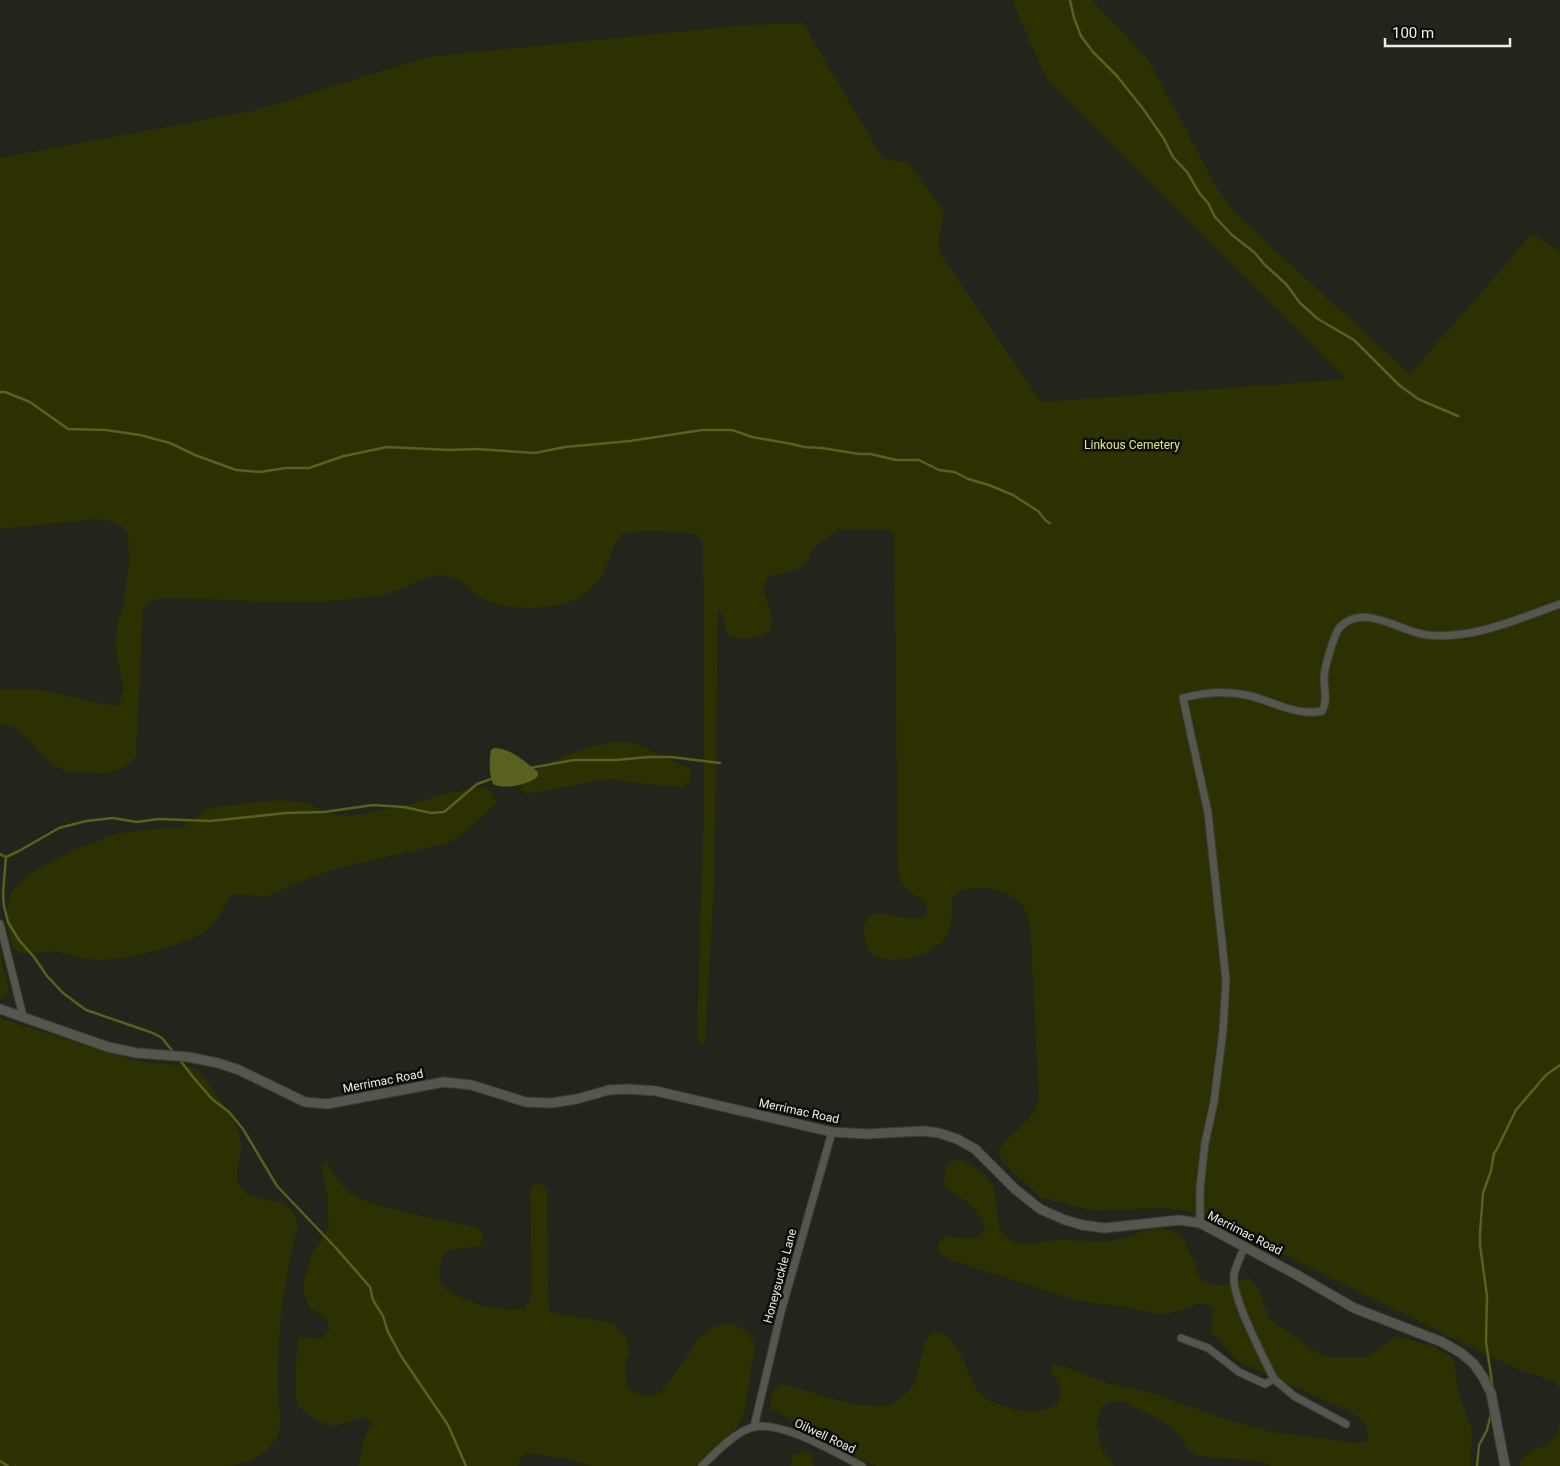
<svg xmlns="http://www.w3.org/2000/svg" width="1560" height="1466" font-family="Roboto,sans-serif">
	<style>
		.green { fill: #2d3102 }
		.water { fill: #5a601d }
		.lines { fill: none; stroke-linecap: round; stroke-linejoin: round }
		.stream { stroke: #5a601d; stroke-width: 2.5 }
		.minor-casing { stroke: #3e3e38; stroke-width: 9 }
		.tertiary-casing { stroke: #3e3e38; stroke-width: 11 }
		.minor { stroke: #55564d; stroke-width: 7 }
		.tertiary { stroke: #55564d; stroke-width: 9 }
		.labels { text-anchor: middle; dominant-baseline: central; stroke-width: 5; stroke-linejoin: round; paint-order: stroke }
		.park-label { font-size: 12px; fill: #e1ed79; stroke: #0c0d09 }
		.street-label { font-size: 12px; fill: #edeee8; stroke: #0c0d09 }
	</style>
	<rect width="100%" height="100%" fill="#23241c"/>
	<path class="green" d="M 1012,0 L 1092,0 L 1148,59 L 1216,186 L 1235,213 L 1410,374 L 1532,234 L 1560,251 L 1560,1389 L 1554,1381 L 1515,1368 L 1479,1351 L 1228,1227 L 1183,1210 L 1158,1208 L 1093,1211 L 1040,1197 L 1001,1160 L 999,1149 C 1010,1131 1035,1121 1039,1099 L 1030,924 C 1027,917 1025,907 1020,903 C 1006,889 979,884 961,891 C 958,893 955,897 952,899 C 952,913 952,930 943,941 C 931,954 902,963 885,959 C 880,958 875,955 870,953 L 865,941 L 863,925 L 868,917 L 876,913 L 920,919 L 927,912 L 926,903 C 912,892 902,891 898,872 L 894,535 L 890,530 L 839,529 L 814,548 L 807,562 L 795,570 L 768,577 L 764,590 L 772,616 L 771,629 C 760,639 741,641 728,635 L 724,623 L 723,614 L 718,613 L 714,886 L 705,1042 L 700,1044 L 697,1035 L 704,803 L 703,542 L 696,534 C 681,533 631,528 621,536 C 614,542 612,552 609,560 C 600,586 581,602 554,606 C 530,610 498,609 477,595 C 473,593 470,588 467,585 C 461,580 450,576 442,575 C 427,575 413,584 399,589 C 388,594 374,597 362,598 C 297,606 231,599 165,598 C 155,600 148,599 143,610 L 136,757 C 128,768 111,774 98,773 C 84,772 69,774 57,767 C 35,754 27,725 0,724 L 0,689 L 36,689 L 118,707 L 123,689 L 115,645 L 117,626 L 124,601 L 129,563 L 128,535 L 123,527 L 114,522 L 98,519 L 0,529 L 0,158 L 257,110 L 427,57 L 746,25 L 803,23 L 883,159 L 907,162 L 944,211 L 938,246 L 944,259 L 1041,402 L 1345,379 L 1045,76 Z
		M 624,741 L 636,744 L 691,769 L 690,780 L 682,787 L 653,785 L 607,779 L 526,794 L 520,789 L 524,776 C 557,759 588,744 624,741 Z
		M 484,787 C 492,792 495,795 496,804 L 466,831 L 447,843 L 338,868 L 318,875 L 264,897 L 237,894 L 229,897 C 223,909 219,919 208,929 C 191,944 123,961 98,960 C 84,960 71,954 57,952 C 41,950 26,959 13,948 L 6,920 L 10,894 L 17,885 L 29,874 L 76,849 L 119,833 L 162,828 L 180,828 L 211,808 L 222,806 L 278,800 L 306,803 L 331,814 L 350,816 L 412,804 L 445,794 Z
		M 0,953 L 9,991 L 3,999 L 0,998 Z
		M 0,1018 L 129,1059 L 153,1063 L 187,1066 L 198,1071 L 204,1077 C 217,1096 238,1121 241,1143 C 243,1156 233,1172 239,1184 C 253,1212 288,1187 298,1224 C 292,1252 285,1279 282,1307 C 278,1335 278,1363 278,1391 C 278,1405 283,1424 277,1437 C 267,1455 249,1462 230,1466 L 0,1466 Z
		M 959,1159 C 969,1164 981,1170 988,1178 C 1006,1201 983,1238 1026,1244 C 1035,1245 1046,1240 1056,1240 C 1073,1239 1091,1243 1109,1241 C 1132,1239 1151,1221 1174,1232 C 1176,1234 1179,1234 1181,1236 C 1189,1244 1195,1269 1202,1281 C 1208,1283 1215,1286 1222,1285 C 1234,1284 1238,1277 1251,1279 L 1260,1291 L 1268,1318 L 1315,1351 L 1329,1357 L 1365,1357 L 1378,1350 L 1396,1336 L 1433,1346 L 1450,1355 L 1455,1366 L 1459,1396 L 1472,1429 L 1471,1466 L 1271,1466 L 1263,1462 L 1199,1456 L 1188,1449 L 1179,1436 L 1164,1422 L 1122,1401 L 1110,1402 L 1102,1407 L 1096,1424 L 1102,1448 L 1114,1466 L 877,1466 L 861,1460 L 770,1408 L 773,1391 L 781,1384 L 851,1404 L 886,1406 L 893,1403 L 907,1393 L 915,1382 L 925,1341 L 932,1332 C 963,1331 964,1378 982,1395 C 992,1404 1006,1406 1018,1410 C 1033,1414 1045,1412 1058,1403 L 1061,1386 L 1050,1372 L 1052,1365 L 1066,1367 L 1103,1382 L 1155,1394 L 1224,1419 L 1267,1431 L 1357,1443 L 1367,1442 C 1371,1427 1362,1420 1351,1412 L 1239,1362 L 1211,1332 L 1213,1311 L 1208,1305 L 1197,1304 L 1172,1313 L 1156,1314 L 1128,1307 L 1084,1302 L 1043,1290 L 951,1260 L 939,1253 L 937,1247 L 940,1240 L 947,1235 C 959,1239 967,1239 979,1236 L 985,1228 C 982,1216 970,1204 960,1197 C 954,1193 949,1191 944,1185 C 945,1171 943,1162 959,1159 Z
		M 327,1162 C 333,1171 339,1183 347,1191 C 362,1206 452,1222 477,1228 L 483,1234 L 483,1240 L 479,1246 C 464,1250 455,1245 442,1256 C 440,1265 438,1274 441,1283 C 448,1297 485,1307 501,1309 C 509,1311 517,1309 524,1308 L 530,1301 L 532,1295 L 530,1190 L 532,1185 L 538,1183 L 544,1185 L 547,1194 L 548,1303 L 550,1310 C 575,1325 621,1309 629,1347 C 630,1354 626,1360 625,1367 C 625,1373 626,1380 627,1386 C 635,1394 646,1400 658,1394 C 665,1390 687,1356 693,1348 C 694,1345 696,1341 698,1338 C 717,1320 744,1318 755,1344 L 743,1418 L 736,1429 L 696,1466 L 593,1466 L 568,1459 L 527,1453 L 520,1459 L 519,1466 L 359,1466 L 363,1440 L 372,1424 L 365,1416 L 335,1426 L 320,1422 L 309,1416 L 299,1407 L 295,1398 L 297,1342 L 300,1337 C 315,1337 320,1344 329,1329 L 327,1320 L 309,1307 L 304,1294 L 303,1280 L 313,1253 L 329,1227 L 327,1210 L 328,1198 L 323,1179 L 322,1166 Z
		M 1560,1423 L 1560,1466 L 1519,1466 C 1523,1443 1553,1455 1560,1423 Z
		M 808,1449 L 814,1466 L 791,1466 L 792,1455 Z"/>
	<path class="water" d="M 494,748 C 511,748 525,762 538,772 L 538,776 C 530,785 504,790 493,784 C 489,773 489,762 491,750 Z"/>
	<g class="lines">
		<path class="stream" d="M 1070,0 L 1074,18 L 1081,36 L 1093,52 L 1117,76 L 1144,110 L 1164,139 L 1173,157 L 1187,172 L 1200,194 L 1208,203 L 1215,217 L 1232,235 L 1255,253 L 1264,264 L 1286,284 L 1300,303 L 1318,319 L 1354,340 L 1399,385 L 1418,399 L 1458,416
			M 0,392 L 5,392 L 30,402 L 68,429 L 106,430 L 140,435 L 170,443 L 195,455 L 236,470 L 260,472 L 286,468 L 309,468 L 344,456 L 387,447 L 450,450 L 476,449 L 535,453 L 565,447 L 630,441 L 702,430 L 732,430 L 752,437 L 792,444 L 804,447 L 822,448 L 859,454 L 871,454 L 896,460 L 919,460 L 939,470 L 955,472 L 968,479 L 989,485 L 1013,495 L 1038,511 L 1046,521 L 1050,523
			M 530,768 L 574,760 L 616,760 L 649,757 L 671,757 L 720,763
			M 0,854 L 6,857 L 19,851 L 59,828 L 86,821 L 113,818 L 137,822 L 158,819 L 210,821 L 286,813 L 324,812 L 373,805 L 404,807 L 431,813 L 444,812 L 477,784 L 494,778
			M 6,857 L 3,894 L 4,906 L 8,922 L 19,940 L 34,957 L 47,976 L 63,993 L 86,1010 L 153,1033 L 162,1038 L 174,1053
			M 179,1059 L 193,1077 L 212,1099 L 229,1112 L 243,1129 L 277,1186 L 336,1248 L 370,1287 L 373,1300 L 383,1316 L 388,1332 L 401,1356 L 448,1425 L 466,1466
			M 1493,1389 L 1486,1342 L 1487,1296 L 1480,1245 L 1480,1233 L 1483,1193 L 1491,1171 L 1494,1153 L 1496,1151 L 1516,1110 L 1546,1075 L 1560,1065
			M 0,1461 L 8,1466
			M 1477,1466 L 1479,1445 L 1487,1430 L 1491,1414"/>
		<g class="minor-casing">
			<path id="minor" d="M 0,924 L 23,1016
				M 1200,1223 L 1200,1188 L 1205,1143 L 1214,1102 L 1223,1031 L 1226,980 L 1208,813 L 1183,698 C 1205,692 1224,690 1246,695 C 1271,700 1296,717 1322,711 C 1328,700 1324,691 1324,678 C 1324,669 1334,634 1340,627 C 1364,602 1400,632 1427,635 C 1472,640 1518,619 1560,604
				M 1245,1246 C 1241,1255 1236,1265 1234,1275 C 1231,1297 1264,1358 1274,1379
				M 1181,1338 L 1208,1348 L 1239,1372 L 1265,1384 L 1274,1379 L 1294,1396 L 1346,1424
				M 754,1427 L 781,1312 L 832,1132
				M 702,1466 C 714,1454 737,1430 754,1427 C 784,1421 835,1453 862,1466"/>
		</g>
		<g class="tertiary-casing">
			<path id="tertiary" d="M 0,1009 L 108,1047 L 137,1053 L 188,1057 L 218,1063 L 239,1070 L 305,1102 L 327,1104 L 444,1082 L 471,1085 L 526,1102 L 551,1103 L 577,1099 L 609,1090 L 627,1089 L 656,1091 L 832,1132 L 866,1134 L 923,1131 L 939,1133 L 957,1139 L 975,1149 L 1015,1189 L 1040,1209 L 1065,1220 L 1082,1225 L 1105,1228 L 1179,1220 L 1200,1223 L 1297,1275 L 1354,1308 L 1442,1342 L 1461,1353 L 1474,1364 L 1483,1377 L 1491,1393 L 1505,1466"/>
		</g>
		<use href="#minor" class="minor"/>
		<use href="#tertiary" class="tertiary"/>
	</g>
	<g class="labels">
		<g class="park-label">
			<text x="1132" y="445">Linkous Cemetery</text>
		</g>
		<g class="street-label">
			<text transform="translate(383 1081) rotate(-11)">Merrimac Road</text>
			<text transform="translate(799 1111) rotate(12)">Merrimac Road</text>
			<text transform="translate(1245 1233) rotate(27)">Merrimac Road</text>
			<text transform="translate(780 1276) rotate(-75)">Honeysuckle Lane</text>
			<text transform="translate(825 1436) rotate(25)">Oilwell Road</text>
		</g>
	</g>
	<path d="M1385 38v8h125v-8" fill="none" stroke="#edeee8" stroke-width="2.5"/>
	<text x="1392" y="38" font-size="15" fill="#edeee8" stroke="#0c0d09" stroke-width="4" paint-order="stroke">100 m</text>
</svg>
